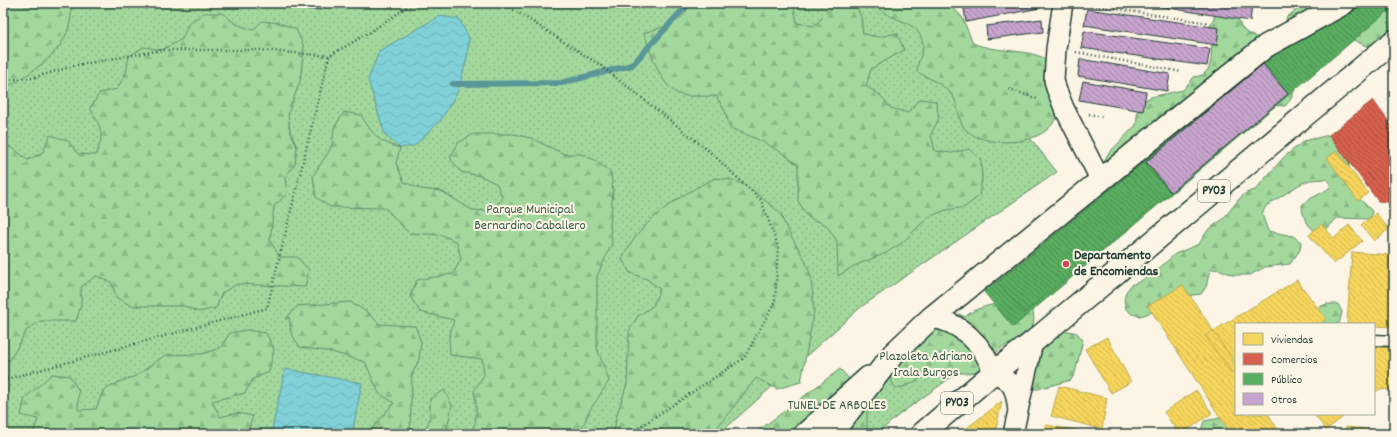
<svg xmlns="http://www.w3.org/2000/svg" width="1397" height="437" font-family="Dekko,sans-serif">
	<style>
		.green { fill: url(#green-dots); stroke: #608a68 }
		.forest { fill: url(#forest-firs); stroke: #608a68 }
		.water { fill: url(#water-waves); stroke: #5a9697 }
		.homes { fill: url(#homes-back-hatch); stroke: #b6a750 }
		.shops { fill: url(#shops-back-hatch); stroke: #9f5646 }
		.public { fill: url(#public-back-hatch); stroke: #488c54 }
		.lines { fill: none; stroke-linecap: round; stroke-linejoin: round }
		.stream { stroke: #5a9697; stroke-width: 6 }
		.building { fill: url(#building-back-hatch); stroke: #1f3d34 }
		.service-casing { stroke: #1f3d34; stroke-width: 13 }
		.minor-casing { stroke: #1f3d34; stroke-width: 22 }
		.tertiary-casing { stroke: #1f3d34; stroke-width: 25 }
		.trunk-casing { stroke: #1f3d34; stroke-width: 25 }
		.path { stroke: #1f3d34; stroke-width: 2.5; stroke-dasharray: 1 3; stroke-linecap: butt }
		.service { stroke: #fcf5e5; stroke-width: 10 }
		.minor { stroke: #fcf5e5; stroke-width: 19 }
		.tertiary { stroke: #fcf5e5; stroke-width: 22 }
		.trunk { stroke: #fcf5e5; stroke-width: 22 }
		.poi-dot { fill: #d1495b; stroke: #fcf5e5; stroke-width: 1.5 }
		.labels { text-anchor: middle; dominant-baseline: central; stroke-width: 4; stroke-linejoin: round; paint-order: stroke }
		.shield { fill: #fcf5e5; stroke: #617469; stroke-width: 1 }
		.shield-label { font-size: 13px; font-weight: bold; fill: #1f3d34 }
		.park-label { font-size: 14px; fill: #395c49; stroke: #fcf5e5 }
		.poi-label { font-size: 14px; font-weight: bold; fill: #1f3d34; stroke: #fcf5e5; text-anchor: start }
	</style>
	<defs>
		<pattern id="green-dots" width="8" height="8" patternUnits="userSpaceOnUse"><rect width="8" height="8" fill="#a2d89c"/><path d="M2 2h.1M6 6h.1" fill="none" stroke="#8bba87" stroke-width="1.8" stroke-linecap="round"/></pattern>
		<pattern id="forest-firs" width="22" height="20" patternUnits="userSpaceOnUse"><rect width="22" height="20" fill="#a2d89c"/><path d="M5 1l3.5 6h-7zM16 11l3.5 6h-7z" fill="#8bba87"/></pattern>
		<pattern id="water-waves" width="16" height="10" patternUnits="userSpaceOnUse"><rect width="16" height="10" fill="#81d1d9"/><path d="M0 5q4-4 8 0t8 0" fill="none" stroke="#6fb4bb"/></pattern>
		<pattern id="homes-back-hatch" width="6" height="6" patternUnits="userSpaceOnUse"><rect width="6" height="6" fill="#f6d55c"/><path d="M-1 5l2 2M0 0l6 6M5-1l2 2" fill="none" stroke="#d2b851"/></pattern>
		<pattern id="shops-back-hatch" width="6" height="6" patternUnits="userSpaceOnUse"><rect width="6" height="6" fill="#d6604d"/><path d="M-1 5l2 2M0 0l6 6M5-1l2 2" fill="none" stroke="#ad5041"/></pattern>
		<pattern id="public-back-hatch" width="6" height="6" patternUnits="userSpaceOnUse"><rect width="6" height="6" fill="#5aae61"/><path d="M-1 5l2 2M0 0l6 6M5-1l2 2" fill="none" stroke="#4a8f51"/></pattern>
		<pattern id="building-back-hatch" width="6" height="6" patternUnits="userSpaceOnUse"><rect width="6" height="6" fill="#c7a4cd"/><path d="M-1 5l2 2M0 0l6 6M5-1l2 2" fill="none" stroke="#a187a7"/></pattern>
	</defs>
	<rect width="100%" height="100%" fill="#fcf5e5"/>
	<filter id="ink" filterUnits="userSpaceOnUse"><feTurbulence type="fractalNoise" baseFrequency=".025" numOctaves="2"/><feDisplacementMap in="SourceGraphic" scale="8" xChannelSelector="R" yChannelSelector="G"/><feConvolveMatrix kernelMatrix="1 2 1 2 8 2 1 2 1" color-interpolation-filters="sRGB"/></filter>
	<g filter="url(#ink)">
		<path class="green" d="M 3,3 L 929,3 L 936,19 L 1057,172 L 861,307 L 719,434 L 3,434 Z
			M 897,361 L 964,368 L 900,414 L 877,434 L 848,434 L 867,398 Z"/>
		<path class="forest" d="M 3,3 L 71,3 C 75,49 37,68 3,90 Z
			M 689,3 L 790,3 L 794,7 L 797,23 L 814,26 L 837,3 L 855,3 L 861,17 L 863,34 L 880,37 L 897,33 L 904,50 L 871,69 L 866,86 L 880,95 L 891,108 L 908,113 L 919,99 L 936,101 L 939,118 L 931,134 L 935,151 L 952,153 L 969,149 L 981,160 L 982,178 L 979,196 L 965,207 L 946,210 L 928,217 L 902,243 L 886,253 L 854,266 L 838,276 L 837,241 L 826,225 L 808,217 L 798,201 L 798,165 C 775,146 758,139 730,128 L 725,111 L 716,96 C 705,96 692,97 682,95 C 661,90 650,50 644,33 C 660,27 686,24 689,3 Z
			M 876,3 L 949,3 L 962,17 L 973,43 C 998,54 1029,47 1051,62 C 1052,72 1058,106 1057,114 C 1050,146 988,149 967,131 C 958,124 959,108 954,98 C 948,86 928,78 917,72 C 917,62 923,54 923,45 C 920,18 888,22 875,5 Z
			M 1305,3 L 1394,3 L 1394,46 L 1370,48 L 1354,40 L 1284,26 L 1287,17 Z
			M 1220,6 L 1236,11 L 1241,27 L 1247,33 L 1270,43 L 1275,50 L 1275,59 L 1295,83 C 1295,93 1292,99 1285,106 L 1268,105 L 1180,142 L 1154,145 L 1137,162 L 1130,177 L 1124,183 L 1115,184 L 1107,180 L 1104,172 L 1104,163 L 1107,155 L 1136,125 L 1138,108 L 1143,101 L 1151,97 L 1183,90 L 1194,77 L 1203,75 L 1209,68 L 1211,60 L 1212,43 L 1208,30 Z
			M 204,13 L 222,13 L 236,24 L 253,30 L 262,21 L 279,23 L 296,29 L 304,47 L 300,81 L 288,114 L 290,131 L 297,147 L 295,164 L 285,177 L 287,194 L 274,206 L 270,241 L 280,257 L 297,257 L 309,270 L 305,287 L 237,284 L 222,293 L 216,308 L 199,312 L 184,306 L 132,306 L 117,298 L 111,282 L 96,276 L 81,287 L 81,305 L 76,321 L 40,321 L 27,330 L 10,360 L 3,360 L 3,144 L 14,149 L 28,160 L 43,152 L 50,135 L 67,140 L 78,154 L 96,155 C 105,133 101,128 90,108 L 100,93 L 117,89 L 126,73 L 129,56 L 144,47 L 162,50 L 182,39 L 189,23 Z
			M 344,112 L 361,115 C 373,135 377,141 400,148 L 396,163 L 404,182 L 421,189 L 441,191 L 472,210 L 490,211 L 503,199 L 497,184 L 481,176 L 461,172 L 450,158 L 458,143 L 474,134 L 514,134 L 531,138 L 564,154 L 581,154 L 597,161 L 611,173 L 613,191 L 610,225 L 612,243 L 597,276 L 597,348 L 609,381 L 590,410 L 582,428 L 585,434 L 471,434 C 478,419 477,407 474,391 L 484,375 L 482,359 L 450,355 L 449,338 L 454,320 L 420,312 L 410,296 L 417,280 L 453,274 L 461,259 L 457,242 L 442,235 L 409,233 L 385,208 L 330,207 L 316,197 L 313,176 L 332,146 L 334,128 Z
			M 1329,135 L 1341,137 L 1350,151 L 1349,168 L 1354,193 L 1372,211 L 1370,219 L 1337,218 L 1325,231 L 1317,233 C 1307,225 1302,217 1302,205 C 1311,196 1322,195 1331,186 L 1327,179 L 1310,180 L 1302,183 L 1266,206 L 1262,214 L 1268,231 L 1293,236 L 1301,242 L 1300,250 L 1290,264 L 1265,267 L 1250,275 L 1233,275 L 1218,269 L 1210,270 L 1206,287 L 1201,294 L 1176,297 L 1156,311 L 1140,316 L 1132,314 L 1126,309 L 1124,300 L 1126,292 L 1131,285 L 1139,282 L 1155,272 L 1175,254 L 1199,244 L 1208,230 L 1223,219 L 1239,199 L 1246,193 L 1255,190 L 1284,157 L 1304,141 Z
			M 715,178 L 732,180 L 749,187 L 780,213 L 787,229 L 805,260 L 811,277 L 814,311 L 801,382 L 777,389 L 756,378 L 712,434 L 614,434 L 616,417 L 627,384 L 629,331 L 638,316 L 653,306 L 660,289 L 647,279 L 630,273 L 622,259 C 642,219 677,197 715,178 Z
			M 1016,300 L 1032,303 L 1034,320 L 1032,329 C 1028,333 1023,338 1018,341 C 1013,344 1007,344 1001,348 C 992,356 986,369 974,372 C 960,375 945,370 931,374 C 918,377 911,388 895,388 L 891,380 L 890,372 L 943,320 L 959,314 L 965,317 C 978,305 999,304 1016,300 Z
			M 350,302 L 367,312 L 379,324 L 415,326 L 421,342 L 419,359 L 412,375 L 410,434 L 371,434 L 371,430 L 394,403 L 379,393 L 365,362 L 332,352 L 300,347 L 291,333 L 289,317 L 285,320 L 297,306 Z
			M 1327,304 L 1338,304 L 1342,312 L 1339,324 L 1296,324 L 1316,308 Z
			M 247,330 L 266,333 L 274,349 L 269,372 L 253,379 L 245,393 L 212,401 L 220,417 L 237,413 L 253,416 L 247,434 L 33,434 L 38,419 L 21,415 L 25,398 L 52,374 L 70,376 L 79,391 L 78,410 L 96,409 L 103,391 L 119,382 L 136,376 L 165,355 L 202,354 L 220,348 L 230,333 Z
			M 1068,331 L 1077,333 L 1083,340 L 1075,373 L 1071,380 L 1038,389 L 1029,389 L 1015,381 L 1014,372 L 1016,363 L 1059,332 Z
			M 840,369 L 867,398 L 867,434 L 754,434 Z
			M 444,390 L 452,405 L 446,434 L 425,434 L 430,417 L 430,399 Z
			M 1221,418 L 1259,434 L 1202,434 L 1201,431 L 1204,421 Z"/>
		<path class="water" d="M 440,16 L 459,19 L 469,38 L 467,58 L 458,91 L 441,120 L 414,146 L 400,148 L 385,135 L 368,80 L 379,51 Z
			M 285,369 L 362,383 L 352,434 L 271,434 Z"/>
		<path class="homes" d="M 1337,151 L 1368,193 L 1358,201 L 1327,158 Z
			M 1383,170 L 1394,171 L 1394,196 L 1380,194 Z
			M 1376,213 L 1389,229 L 1374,241 L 1361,225 Z
			M 1321,224 L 1334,238 L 1349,225 L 1362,241 L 1334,264 L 1309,235 Z
			M 1352,252 L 1390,255 L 1388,288 L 1394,289 L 1394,327 L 1374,326 L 1374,324 L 1347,323 Z
			M 1297,280 L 1326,319 L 1319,324 L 1236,324 L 1236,370 L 1232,373 L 1205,336 Z
			M 1183,285 L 1236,365 L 1236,414 L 1268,414 L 1281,434 L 1231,434 L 1148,306 Z
			M 1107,337 L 1131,382 L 1111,393 L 1085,349 Z
			M 1374,347 L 1394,348 L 1394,390 L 1380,389 L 1374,393 Z
			M 1059,386 L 1107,398 L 1102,429 L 1051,416 Z
			M 1196,390 L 1212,413 L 1182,434 L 1179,434 L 1164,412 Z
			M 1002,401 L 995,434 L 959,434 Z
			M 1314,414 L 1347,414 L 1326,430 Z
			M 1046,425 L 1086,432 L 1085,434 L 1044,434 Z
			M 1346,427 L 1384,431 L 1384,434 L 1346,434 Z"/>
		<path class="shops" d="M 1373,100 L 1394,129 L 1394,203 L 1378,201 L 1329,135 Z"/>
		<path class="public" d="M 1364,3 L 1394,3 L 1394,6 L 1013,327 L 984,292 L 1289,43 Z
			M 1144,162 L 1170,193 L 1024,313 L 998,282 Z"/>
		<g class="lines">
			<path class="stream" d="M 453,84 L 561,83 L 632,65 L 689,3"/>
		</g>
		<path class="building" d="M 305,3 L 321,3 L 321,10 L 305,9 Z
			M 995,3 L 1039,3 L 1040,8 L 966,22 L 964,9 Z
			M 1137,3 L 1242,3 L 1252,5 L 1250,21 Z
			M 1087,9 L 1219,28 L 1217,45 L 1084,25 Z
			M 1042,19 L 1043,32 L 987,39 L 986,26 Z
			M 1084,31 L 1210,49 L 1207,66 L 1081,48 Z
			M 1080,59 L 1170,74 L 1167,91 L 1078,76 Z
			M 1263,64 L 1288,94 L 1171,192 L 1146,162 Z
			M 1083,81 L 1146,92 L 1143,111 L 1079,100 Z"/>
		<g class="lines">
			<g class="service-casing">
				<path id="service" d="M 1374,340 L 1394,341"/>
			</g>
			<g class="minor-casing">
				<path id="minor" d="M 1063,3 L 1056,49 L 1054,80 L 1056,88 L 1064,108 L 1101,181
					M 931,318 C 960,321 985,346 993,373 C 1014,380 1016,391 1018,412
					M 803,434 L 868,376
					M 1013,434 L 1033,342"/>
			</g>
			<g class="tertiary-casing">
				<path id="tertiary" d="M 831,434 L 894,353 L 931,318 L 1266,46 L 1344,3"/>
			</g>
			<g class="trunk-casing">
				<path id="trunk" d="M 922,434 L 993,373 L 1033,342 L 1394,41"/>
			</g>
			<path class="path" d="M 503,3 L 600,65 L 709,151 L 761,200 L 778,246 L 775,302 L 744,358 L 629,434
				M 1083,4 L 1209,23
				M 953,7 L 972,3
				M 1076,52 L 1182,72
				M 3,80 L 32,78 L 77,65 L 162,50 L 260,50 L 329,56 L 370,32 L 413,3
				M 1009,89 L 1038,99
				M 1089,114 L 1103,117
				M 3,380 L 267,308 L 329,56"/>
			<use href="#service" class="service"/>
			<use href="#minor" class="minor"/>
			<use href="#tertiary" class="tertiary"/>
			<use href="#trunk" class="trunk"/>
		</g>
	</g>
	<circle class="poi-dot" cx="1066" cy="264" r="4"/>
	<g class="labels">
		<g class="shield">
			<rect x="1198" y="180" width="32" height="22" rx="3"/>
			<rect x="941" y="392" width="32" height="22" rx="3"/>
		</g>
		<g class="shield-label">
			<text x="1214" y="191">PY03</text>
			<text x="957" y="403">PY03</text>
		</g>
		<g class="park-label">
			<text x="530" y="210">Parque Municipal<tspan x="530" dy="16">Bernardino Caballero</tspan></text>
			<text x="926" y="357">Plazoleta Adriano<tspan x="926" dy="16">Irala Burgos</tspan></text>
			<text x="837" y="406">TUNEL DE ARBOLES</text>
		</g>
		<g class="poi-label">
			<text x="1074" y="256">Departamento<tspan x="1074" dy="16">de Encomiendas</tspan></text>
		</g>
	</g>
	<rect width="1397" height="437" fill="none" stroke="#fcf5e5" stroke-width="16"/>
	<rect x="8" y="8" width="1381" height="421" fill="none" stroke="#1f3d34" stroke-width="1.5" filter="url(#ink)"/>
	<rect x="1235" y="323" width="140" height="92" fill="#fcf5e5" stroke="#a4ab9e"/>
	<rect x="1243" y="333" width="20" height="12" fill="#f6d55c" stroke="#a4ab9e"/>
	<text x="1271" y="343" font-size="12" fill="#1f3d34">Viviendas</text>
	<rect x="1243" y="353" width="20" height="12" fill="#d6604d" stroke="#a4ab9e"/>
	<text x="1271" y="363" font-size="12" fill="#1f3d34">Comercios</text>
	<rect x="1243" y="373" width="20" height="12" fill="#5aae61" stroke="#a4ab9e"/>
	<text x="1271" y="383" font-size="12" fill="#1f3d34">Público</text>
	<rect x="1243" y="393" width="20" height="12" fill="#c7a4cd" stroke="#a4ab9e"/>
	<text x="1271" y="403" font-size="12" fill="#1f3d34">Otros</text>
</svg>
